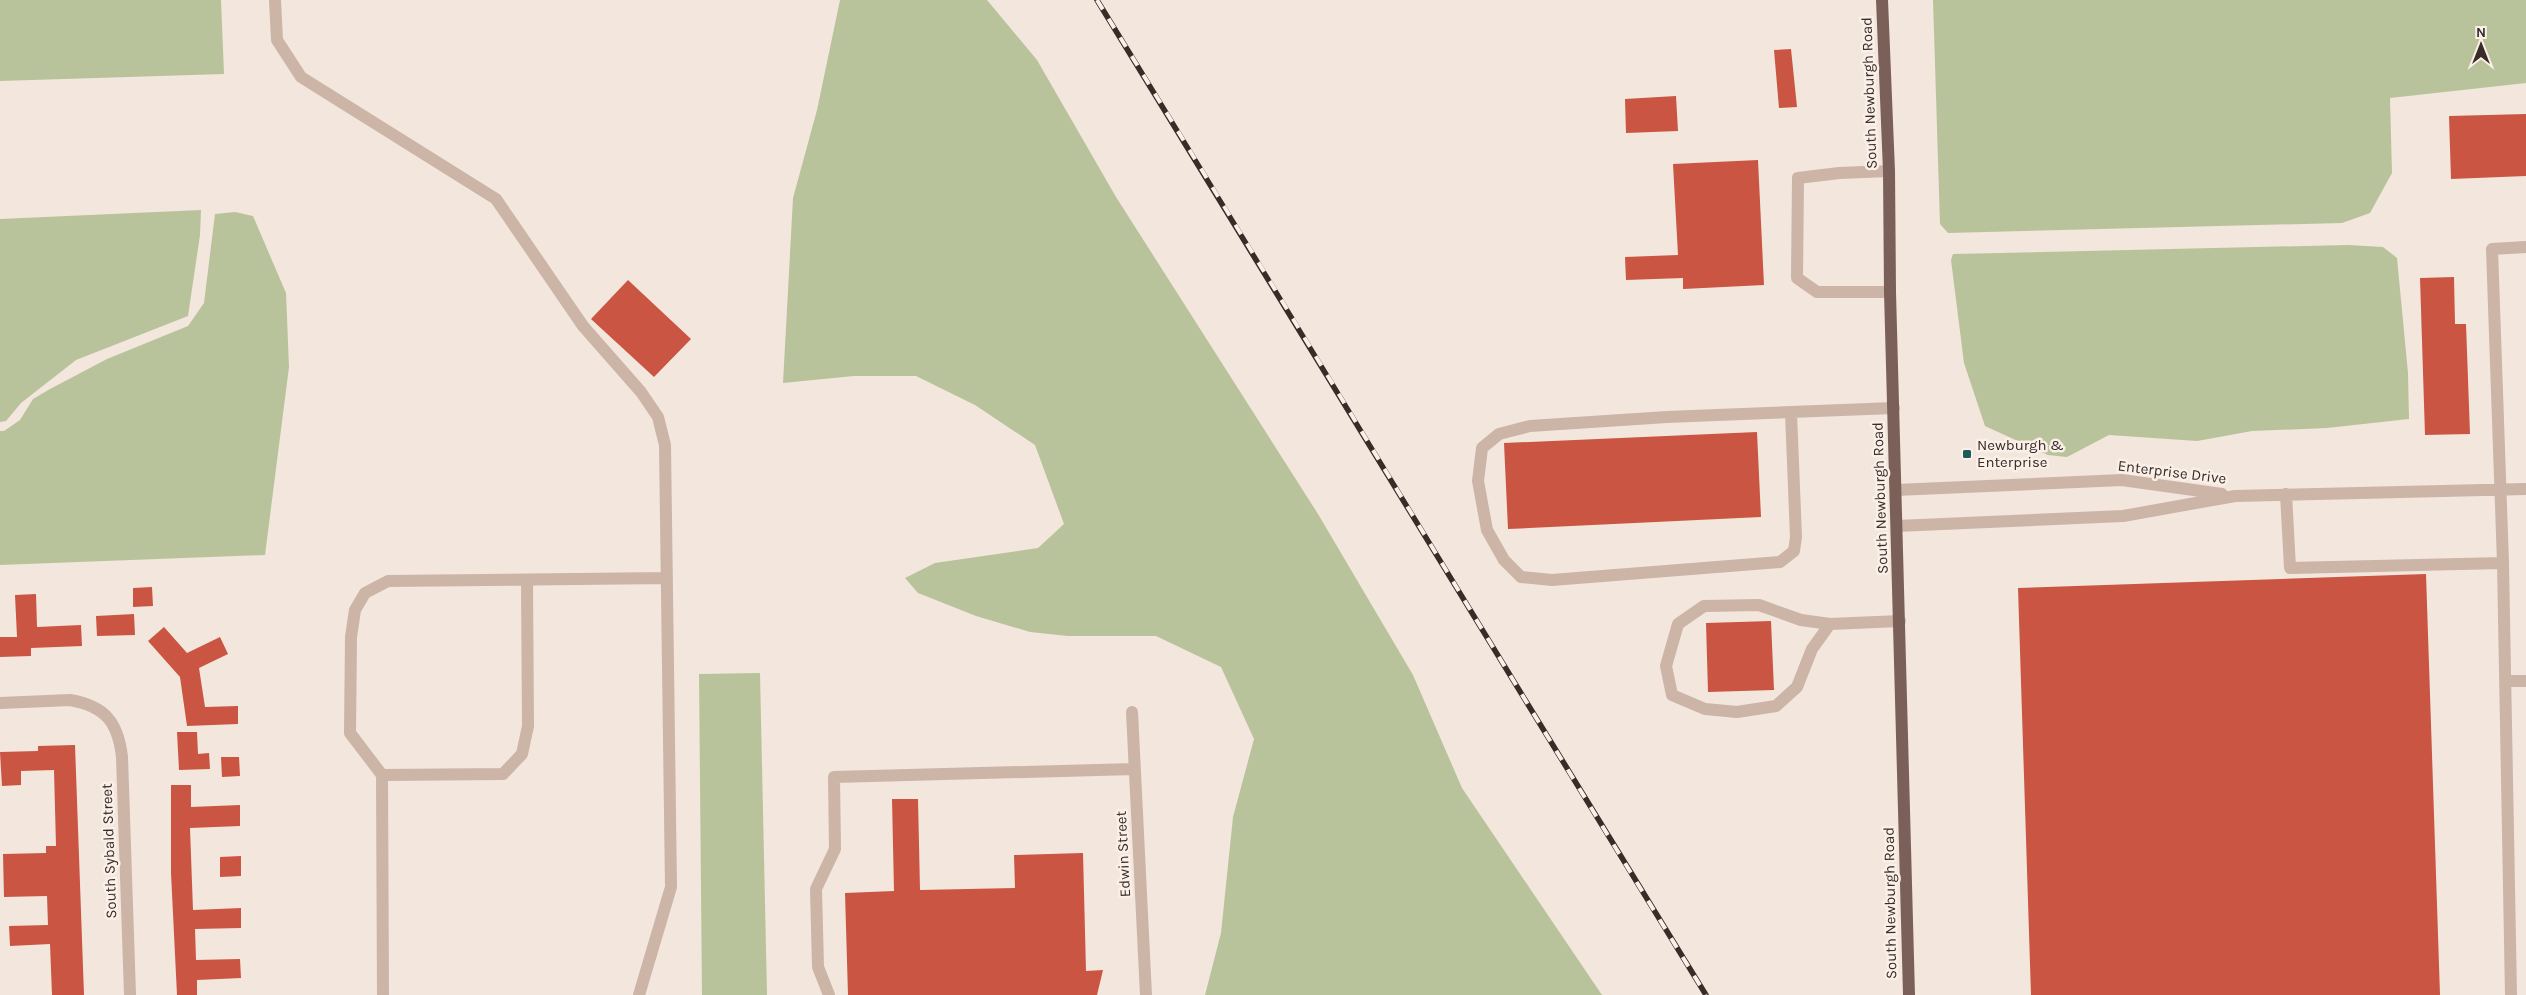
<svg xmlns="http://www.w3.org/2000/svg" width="2526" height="995" font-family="Karla,sans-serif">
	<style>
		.green { fill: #b9c39b }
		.building { fill: #ca5542 }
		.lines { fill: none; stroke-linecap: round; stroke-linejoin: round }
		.minor { stroke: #ccb4a7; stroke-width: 12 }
		.major { stroke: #7a6058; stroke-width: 12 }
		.rail-casing { stroke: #382b28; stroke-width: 5.5 }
		.rail { stroke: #faf0e8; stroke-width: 4; stroke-dasharray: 11; stroke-linecap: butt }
		.poi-dot { fill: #1c5b59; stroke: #faf0e8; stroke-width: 2 }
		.labels { text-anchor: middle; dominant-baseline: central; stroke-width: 5; stroke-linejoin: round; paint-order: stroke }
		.street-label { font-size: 15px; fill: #382b28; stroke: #faf0e8 }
		.poi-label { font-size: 15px; fill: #382b28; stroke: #faf0e8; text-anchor: start }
	</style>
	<rect width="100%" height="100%" fill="#f3e6dc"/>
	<path class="green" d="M 0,0 L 221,0 L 224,74 L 0,81 Z
		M 840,0 L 987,0 L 1037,60 L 1116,197 L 1318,514 L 1413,675 L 1462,788 L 1602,995 L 1205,995 L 1221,933 L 1233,817 L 1254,739 L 1221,667 L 1156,636 L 1068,636 L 1030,632 L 976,616 L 918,593 L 905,578 L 935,563 L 1038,548 L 1064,524 L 1035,445 L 975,405 L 916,376 L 854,376 L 783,383 L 793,198 L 817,110 Z
		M 1933,0 L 2526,0 L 2526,83 L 2390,98 L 2392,173 L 2370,213 L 2342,223 L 1948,233 L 1940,224 Z
		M 201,210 L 200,235 L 188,316 L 76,360 L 21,403 L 6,421 L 0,422 L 0,219 Z
		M 235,212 L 253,216 L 286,293 L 289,367 L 265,555 L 0,565 L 0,431 L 4,431 L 20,420 L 33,399 L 50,389 L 107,359 L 188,326 L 204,303 L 215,214 Z
		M 2348,245 L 2383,247 L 2397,258 L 2408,373 L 2409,419 L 2327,428 L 2252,431 L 2197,441 L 2109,435 L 2067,457 L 2048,455 L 1985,426 L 1964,363 L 1951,260 L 1953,254 Z
		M 760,673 L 767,995 L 702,995 L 699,674 Z"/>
	<path class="building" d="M 1791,49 L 1797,107 L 1779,108 L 1774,50 Z
		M 1676,96 L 1678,131 L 1626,133 L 1625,99 Z
		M 2526,114 L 2526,176 L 2451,179 L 2449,116 Z
		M 1758,160 L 1764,285 L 1683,289 L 1683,278 L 1626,280 L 1625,257 L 1678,255 L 1673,164 Z
		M 2454,277 L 2455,324 L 2466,324 L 2470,434 L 2425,435 L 2420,278 Z
		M 628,280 L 691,339 L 654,377 L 591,319 Z
		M 1757,432 L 1761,517 L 1508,529 L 1504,443 Z
		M 2426,574 L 2440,995 L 2031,995 L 2018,588 Z
		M 152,587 L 153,606 L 133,607 L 133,588 Z
		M 36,594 L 37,627 L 81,625 L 82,646 L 31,648 L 31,656 L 0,657 L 0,637 L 17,637 L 15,595 Z
		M 134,614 L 135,635 L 97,636 L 96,616 Z
		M 1771,621 L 1774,690 L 1708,692 L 1706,623 Z
		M 164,627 L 187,653 L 220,637 L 228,654 L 199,668 L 205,707 L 238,706 L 238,724 L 187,726 L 180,677 L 148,641 Z
		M 177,732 L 197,732 L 198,754 L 209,753 L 210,769 L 179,770 Z
		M 75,745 L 84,995 L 52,995 L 50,944 L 10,946 L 9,926 L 48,925 L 47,896 L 4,897 L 3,854 L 46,853 L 46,846 L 56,846 L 54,770 L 21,771 L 21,785 L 2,786 L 0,752 L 38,751 L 38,746 Z
		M 221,757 L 239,757 L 240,776 L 222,777 Z
		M 171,785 L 191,785 L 191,807 L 240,805 L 240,826 L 190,828 L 193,910 L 241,908 L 241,928 L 195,929 L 196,960 L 240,959 L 241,978 L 197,980 L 197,995 L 177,995 L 171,873 Z
		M 892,799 L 918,799 L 920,890 L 1015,888 L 1014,855 L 1083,853 L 1086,971 L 1103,970 L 1097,995 L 848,995 L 845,893 L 894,891 Z
		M 241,856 L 241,876 L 220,877 L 220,857 Z"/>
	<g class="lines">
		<path class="minor" d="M 275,0 L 277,40 L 301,77 L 496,199 L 583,326 L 641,392 L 658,417 L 665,445 L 671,887 L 639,995
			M 1889,171 L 1839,173 L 1798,178 L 1797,278 L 1817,292 L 1890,292
			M 1791,413 L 1796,537 L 1794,551 L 1780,562 L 1552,580 L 1521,577 L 1504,560 L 1487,530 L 1478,481 L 1482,448 L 1499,434 L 1530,426 L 1667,417 L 1894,408
			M 1896,490 L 2122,480 L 2222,494
			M 2286,494 L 2290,568 L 2503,563 L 2511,995
			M 1897,526 L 2123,516 L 2235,496 L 2526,489
			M 2503,563 L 2492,249 L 2526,247
			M 527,581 L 528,726 L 522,754 L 503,774 L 382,775 L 350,733 L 351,637 L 355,610 L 365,593 L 388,581 L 667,578
			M 1830,624 L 1812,649 L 1797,687 L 1776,706 L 1737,712 L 1705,709 L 1672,695 L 1666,666 L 1678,624 L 1704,606 L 1759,605 L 1801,620 L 1830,624 L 1900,621
			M 2506,681 L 2526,681
			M 0,703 L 70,700 C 105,706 118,722 122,757 L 130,995
			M 1132,712 L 1146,995
			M 382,775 L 383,995
			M 829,995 L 818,967 L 816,889 L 835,849 L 834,777 L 1134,769"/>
		<path class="major" d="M 1882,0 L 1889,171 L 1890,292 L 1909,995"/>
		<g class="rail-casing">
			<path id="rail" d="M 1097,0 C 1302,331 1502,664 1706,995"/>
		</g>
		<use href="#rail" class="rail"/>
	</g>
	<rect class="poi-dot" x="1962" y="449" width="10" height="10" rx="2.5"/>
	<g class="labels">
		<g class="street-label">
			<text transform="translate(1869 93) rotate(-92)">South Newburgh Road</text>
			<text transform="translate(2172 472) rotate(7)">Enterprise Drive</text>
			<text transform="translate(1880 498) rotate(-92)">South Newburgh Road</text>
			<text transform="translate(109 851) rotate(-92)">South Sybald Street</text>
			<text transform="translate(1123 854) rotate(-93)">Edwin Street</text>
			<text transform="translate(1890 903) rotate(-91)">South Newburgh Road</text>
		</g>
		<g class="poi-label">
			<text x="1977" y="445">Newburgh &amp;<tspan x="1977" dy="17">Enterprise</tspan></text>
		</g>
	</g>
	<g transform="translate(2481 45)" stroke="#faf0e8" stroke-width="4" paint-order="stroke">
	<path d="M0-4L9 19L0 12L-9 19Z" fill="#382b28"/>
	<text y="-8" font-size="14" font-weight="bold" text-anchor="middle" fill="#382b28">N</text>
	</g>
</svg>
